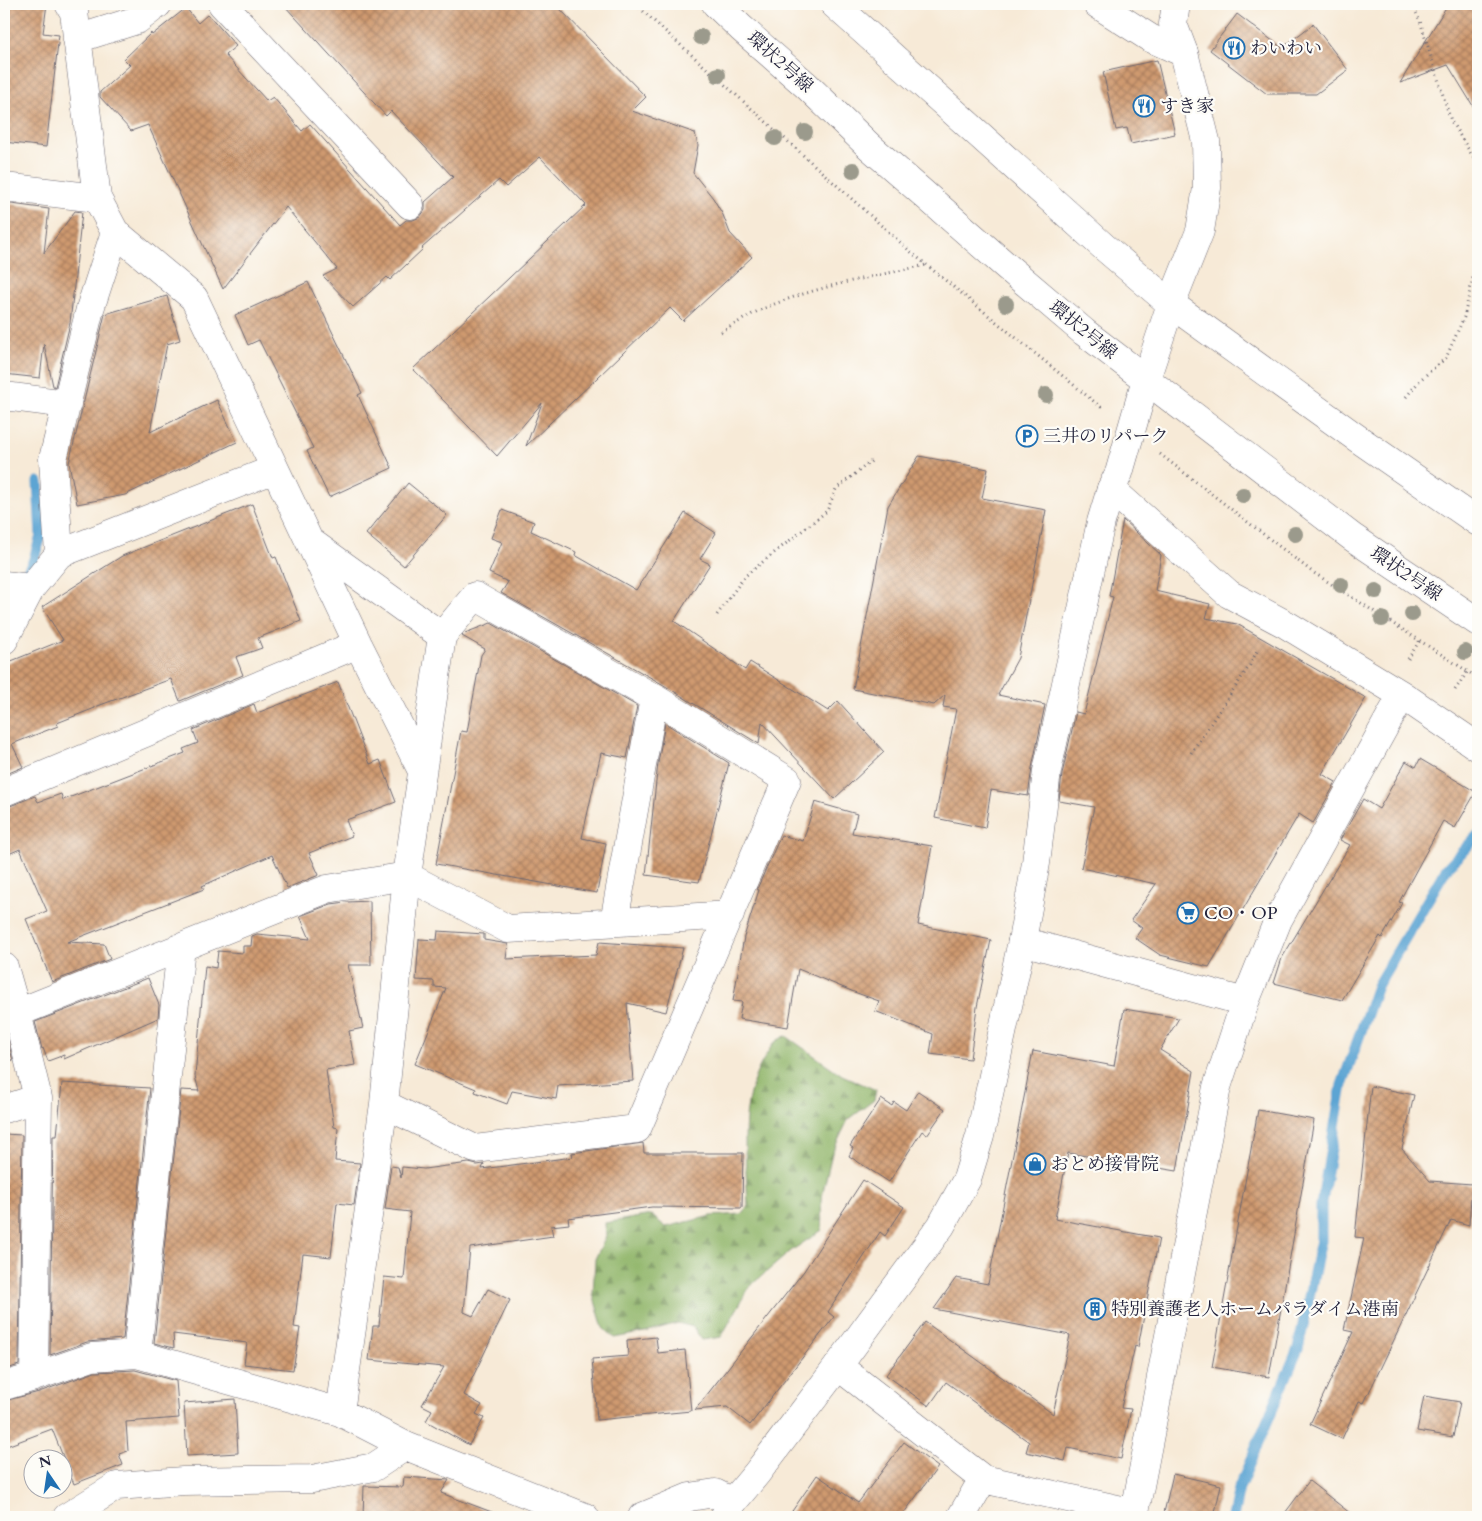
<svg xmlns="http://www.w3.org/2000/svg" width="1482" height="1521" font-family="Cardo,'Noto Serif JP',serif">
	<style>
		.forest { fill: url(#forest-firs); stroke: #5a6c53 }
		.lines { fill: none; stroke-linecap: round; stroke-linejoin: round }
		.stream { stroke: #5ca4d3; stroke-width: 11 }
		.building { fill: url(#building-cross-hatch) }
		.minor-casing { stroke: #6d6872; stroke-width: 29 }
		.tertiary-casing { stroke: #6d6872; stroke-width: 29 }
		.primary-casing { stroke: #6d6872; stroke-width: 29 }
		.path { stroke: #6d6872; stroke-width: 3; stroke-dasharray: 1 4; stroke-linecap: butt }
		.minor { stroke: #fff; stroke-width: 28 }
		.tertiary { stroke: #fff; stroke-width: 28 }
		.primary { stroke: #fff; stroke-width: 28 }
		.tree { fill: #9b9a8c }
		.labels { text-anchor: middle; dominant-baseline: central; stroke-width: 4.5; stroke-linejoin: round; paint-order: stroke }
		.poi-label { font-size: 18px; fill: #22223b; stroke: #fdfcf7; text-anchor: start }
		.street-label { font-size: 18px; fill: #22223b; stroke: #fdfcf7 }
	</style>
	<defs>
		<pattern id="forest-firs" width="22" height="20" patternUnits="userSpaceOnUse" patternTransform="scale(1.25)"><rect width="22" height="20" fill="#91b66b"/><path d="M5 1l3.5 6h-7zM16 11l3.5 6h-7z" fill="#769459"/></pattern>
		<pattern id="building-cross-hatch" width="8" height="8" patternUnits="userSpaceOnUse" patternTransform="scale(1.25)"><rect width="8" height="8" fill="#cf9a70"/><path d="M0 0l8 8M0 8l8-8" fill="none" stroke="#a87d5d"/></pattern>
	</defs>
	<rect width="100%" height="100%" fill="#fdfcf7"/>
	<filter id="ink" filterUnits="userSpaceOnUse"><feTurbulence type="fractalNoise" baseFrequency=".02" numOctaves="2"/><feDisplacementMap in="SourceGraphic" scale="10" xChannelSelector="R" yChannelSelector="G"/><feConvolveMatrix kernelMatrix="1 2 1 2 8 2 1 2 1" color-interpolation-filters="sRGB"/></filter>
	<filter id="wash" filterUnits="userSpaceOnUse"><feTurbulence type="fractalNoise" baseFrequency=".0096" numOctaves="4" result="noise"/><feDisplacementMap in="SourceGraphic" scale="20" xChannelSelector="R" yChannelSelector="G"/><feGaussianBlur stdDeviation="1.12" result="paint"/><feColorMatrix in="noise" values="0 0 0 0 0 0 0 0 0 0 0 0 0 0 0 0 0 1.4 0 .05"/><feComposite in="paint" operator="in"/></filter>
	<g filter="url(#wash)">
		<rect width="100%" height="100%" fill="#f7ead7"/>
		<path class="forest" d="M 786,1036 L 842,1075 L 876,1090 L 874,1100 L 848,1120 L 832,1153 L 821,1200 L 822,1230 L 791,1251 L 750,1286 L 721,1337 L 702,1340 L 693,1327 L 678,1323 L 645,1332 L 614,1338 L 603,1328 L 593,1294 L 595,1259 L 606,1236 L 605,1223 L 651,1215 L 666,1227 L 711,1216 L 741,1214 L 748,1206 C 746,1156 737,1102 765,1057 C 773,1044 772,1042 786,1036 Z"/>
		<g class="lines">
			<path class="stream" d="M 21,583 L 33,562 L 41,536 L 38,482
				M 1233,1517 L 1239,1488 L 1298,1349 L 1321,1240 L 1321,1206 L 1342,1085 L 1377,986 L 1446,869 L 1478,835"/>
		</g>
		<g id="blocks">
			<path class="building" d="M 4,4 L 47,4 L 43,33 L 59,35 L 46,147 L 4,142 Z
				M 283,4 L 555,4 L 646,97 L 632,111 L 695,133 L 698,145 L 693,173 L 713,198 L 723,215 L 730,233 L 752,257 L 683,321 L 670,308 L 526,446 L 542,403 L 497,456 L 413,369 L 586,205 L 540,157 L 506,187 L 499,180 L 422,248 L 423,249 L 390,280 L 387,277 L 353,307 L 323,276 L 337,269 L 286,207 L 223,289 L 148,125 L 131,131 L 100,97 L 100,92 L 130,65 L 124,59 L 151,33 L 152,35 L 186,8 L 198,23 L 208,14 L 236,46 L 225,55 L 267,101 L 273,97 L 302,131 L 310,124 L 400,225 L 406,220 L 413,220 L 420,217 L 425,210 L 425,202 L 453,177 L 391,111 L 386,116 Z
				M 1448,4 L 1478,4 L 1478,114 L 1448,65 L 1400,83 Z
				M 1237,14 L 1282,48 L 1313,24 L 1348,70 L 1316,94 L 1267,94 L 1210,50 Z
				M 1157,60 L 1175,134 L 1131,144 L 1127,128 L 1116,130 L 1103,72 Z
				M 4,203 L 49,209 L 44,253 L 75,211 L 82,212 L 70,323 L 55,387 L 53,386 L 44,344 L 40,378 L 4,374 Z
				M 308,282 L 362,393 L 358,395 L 392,468 L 329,497 L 307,451 L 313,448 L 259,340 L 248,345 L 235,315 Z
				M 167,296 L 180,340 L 167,344 L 150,432 L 217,400 L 237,442 L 125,495 L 77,504 L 69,463 L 105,314 Z
				M 919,456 L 988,469 L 982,498 L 1046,510 L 1018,658 L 998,695 L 1045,705 L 1032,768 L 1028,796 L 991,790 L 985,828 L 935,818 L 956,709 L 943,707 L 945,695 L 934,705 L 853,689 L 888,506 Z
				M 408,483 L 447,515 L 404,566 L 366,534 Z
				M 252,504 L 273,558 L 276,557 L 301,621 L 258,638 L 262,648 L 236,657 L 243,675 L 180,701 L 171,679 L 95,707 L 95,708 L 57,723 L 58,726 L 12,744 L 23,767 L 4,775 L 4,664 L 63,640 L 42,607 L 122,556 Z
				M 502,510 L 534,522 L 531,531 L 576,552 L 575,555 L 636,590 L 685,513 L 716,533 L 700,559 L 710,564 L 674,621 L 745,670 L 750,662 L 828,711 L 838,701 L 884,752 L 834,799 L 762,722 L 759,744 L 662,684 L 501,593 L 508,582 L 489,573 L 502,542 L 491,538 Z
				M 1123,520 L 1161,555 L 1155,591 L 1210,604 L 1206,618 L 1237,624 L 1366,698 L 1322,774 L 1336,782 L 1315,820 L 1313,823 L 1299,814 L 1209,967 L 1160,955 L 1135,938 L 1142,928 L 1131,920 L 1156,884 L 1081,868 L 1094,807 L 1059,801 L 1062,774 L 1076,712 L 1084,714 L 1113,597 L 1109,596 Z
				M 491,623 L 637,706 L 627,758 L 601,753 L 582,838 L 606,843 L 597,893 L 436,864 L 461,731 L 467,732 L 481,655 L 485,649 L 462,636 L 465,633 Z
				M 338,682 L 370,764 L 380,760 L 396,802 L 346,820 L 352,836 L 309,853 L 319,875 L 287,888 L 272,855 L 202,886 L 204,889 L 67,942 L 104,944 L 110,959 L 52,982 L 26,919 L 47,911 L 20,849 L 4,856 L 4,807 L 10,806 L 35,796 L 38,802 L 61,794 L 63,800 L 185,753 L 183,749 L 198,743 L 193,730 L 254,704 L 257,713 Z
				M 665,723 L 729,763 L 699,882 L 646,875 L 658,763 Z
				M 1420,759 L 1476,792 L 1455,828 L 1443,821 L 1399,902 L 1402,903 L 1382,938 L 1380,936 L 1342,1000 L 1274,983 L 1282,958 L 1350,845 L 1340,840 L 1363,799 L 1379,809 L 1406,761 L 1416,767 Z
				M 815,802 L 857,814 L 852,833 L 932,846 L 918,925 L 991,940 L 977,1007 L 970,1059 L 930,1054 L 933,1034 L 875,1011 L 879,1001 L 854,992 L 798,969 L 788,1027 L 739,1019 L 742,1002 L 733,1001 L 744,937 L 759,890 L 757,889 L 781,835 L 803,841 Z
				M 370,901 L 371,965 L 348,965 L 363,1028 L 349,1031 L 355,1065 L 326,1070 L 334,1127 L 338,1128 L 335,1161 L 360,1163 L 354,1205 L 337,1203 L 331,1257 L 303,1254 L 294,1327 L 300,1328 L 293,1370 L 244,1364 L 247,1343 L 173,1334 L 174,1348 L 154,1343 L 181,1090 L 199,1091 L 195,1076 L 205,966 L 216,968 L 218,951 L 243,953 L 243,946 L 251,946 L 252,936 L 257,934 L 310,939 L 300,916 L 331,904 L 347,902 Z
				M 438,931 L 484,934 L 484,940 L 508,944 L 506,959 L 596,955 L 599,942 L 683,948 L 666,1012 L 627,1003 L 633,1081 L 558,1086 L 556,1099 L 512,1091 L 507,1104 L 475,1092 L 476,1089 L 415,1064 L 446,988 L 434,987 L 434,981 L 416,980 L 419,939 L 437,940 Z
				M 148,978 L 159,1005 L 158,1018 L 64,1059 L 64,1055 L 48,1061 L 43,1048 L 42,1049 L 35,1022 Z
				M 1124,1009 L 1179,1018 L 1160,1050 L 1194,1071 L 1177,1171 L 1068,1153 L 1055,1219 L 1159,1238 L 1138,1347 L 1135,1346 L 1121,1408 L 1131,1409 L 1121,1459 L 1068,1448 L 1065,1461 L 1026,1452 L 1029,1442 L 946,1382 L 929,1406 L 886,1375 L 925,1322 L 1053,1414 L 1070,1335 L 934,1309 L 956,1278 L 988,1284 L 1033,1051 L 1114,1066 Z
				M 5,1030 L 13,1060 L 4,1064 L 4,1031 Z
				M 62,1083 L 150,1088 L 123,1339 L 87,1342 L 50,1355 L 53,1136 L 57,1136 Z
				M 1371,1086 L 1414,1095 L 1402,1149 L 1430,1181 L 1472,1184 L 1469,1225 L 1451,1220 L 1364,1403 L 1359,1401 L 1342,1439 L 1310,1424 L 1353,1332 L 1344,1330 L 1364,1238 L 1355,1237 Z
				M 918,1091 L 945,1109 L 927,1135 L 922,1131 L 889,1182 L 849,1156 L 853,1148 L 850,1146 L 881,1099 L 892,1106 L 894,1102 L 906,1110 Z
				M 1258,1110 L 1314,1120 L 1269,1377 L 1212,1367 Z
				M 4,1134 L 22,1135 L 19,1365 L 4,1370 Z
				M 643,1143 L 644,1153 L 743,1153 L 742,1208 L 652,1207 L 568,1218 L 569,1224 L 551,1226 L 553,1236 L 470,1248 L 464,1312 L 473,1316 L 488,1289 L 510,1300 L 464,1395 L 482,1405 L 476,1414 L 484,1418 L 469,1445 L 426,1421 L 432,1410 L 422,1405 L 444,1367 L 369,1360 L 373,1326 L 379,1326 L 384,1277 L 404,1279 L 410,1212 L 385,1209 L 391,1166 L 398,1167 L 401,1178 L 402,1167 L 424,1169 L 469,1163 L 477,1165 L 484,1164 L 482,1169 L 573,1157 L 572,1153 Z
				M 863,1180 L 904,1207 L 885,1236 L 880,1232 L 828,1312 L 834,1317 L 750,1425 L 727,1407 L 695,1410 L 804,1271 Z
				M 656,1337 L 658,1353 L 685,1350 L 691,1411 L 597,1420 L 592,1359 L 628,1356 L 627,1340 Z
				M 135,1370 L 176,1381 L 179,1418 L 126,1422 L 128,1451 L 119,1454 L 123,1465 L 74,1484 L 52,1429 L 4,1447 L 4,1401 L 39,1392 L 95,1372 Z
				M 1424,1396 L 1460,1402 L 1453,1437 L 1417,1431 Z
				M 235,1399 L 238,1453 L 187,1456 L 184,1403 Z
				M 904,1442 L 938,1467 L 901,1517 L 788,1517 L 817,1475 L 858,1503 Z
				M 1173,1474 L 1221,1485 L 1214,1517 L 1163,1517 Z
				M 404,1477 L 449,1480 L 441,1493 L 497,1514 L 496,1517 L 363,1517 L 364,1486 L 403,1487 Z
				M 1309,1481 L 1355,1517 L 1282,1517 Z"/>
		</g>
	</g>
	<g filter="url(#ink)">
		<use href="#blocks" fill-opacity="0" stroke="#6d6872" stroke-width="1"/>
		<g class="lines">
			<g class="minor-casing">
				<path id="minor" d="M 69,4 L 74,12 L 97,198 L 115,232 L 194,298 L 358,644 L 422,771
					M 222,4 L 410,205
					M 1097,4 L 1150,38 L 1184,53
					M 77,39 L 137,20 L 158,4
					M 4,187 L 97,198
					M 4,396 L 67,404
					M 1111,489 L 1229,594 L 1287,625 L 1402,695 L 1478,747
					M 311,542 L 442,636
					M 59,554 L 275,469
					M 4,585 L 31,588
					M 4,640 L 31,588 L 59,554 L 53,459 L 90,309 L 115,232
					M 4,792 L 358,644
					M 614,922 L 654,698
					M 1022,941 L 1245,1002
					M 4,967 L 17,1013 L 38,1098 L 34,1377
					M 17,1013 L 327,889 L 407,876 L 508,929 L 730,915
					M 4,1109 L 38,1098
					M 137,1354 L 181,947
					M 838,1366 L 983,1479 L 1135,1513
					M 4,1386 L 34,1377 L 92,1357 L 137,1354 L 340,1412 L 406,1446 L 585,1517
					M 340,1412 L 384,1104 L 407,876 L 442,636 L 475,596 L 654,698 L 787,780 L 637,1129 L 475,1149 L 384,1104
					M 67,1517 L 117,1486 L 183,1481 L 312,1479 L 374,1467 L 406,1446
					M 642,1517 L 690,1497 L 715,1493 L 733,1502
					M 961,1517 L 983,1479
					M 1134,1517 L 1217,1087 L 1245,1002 L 1278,920 L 1402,695"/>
			</g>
			<g class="tertiary-casing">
				<path id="tertiary" d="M 724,1517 L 733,1502 L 757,1473 L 838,1366 L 941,1226 L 967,1179 L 980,1136 L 1022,941 L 1036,863 L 1047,771 L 1101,522 L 1111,489 L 1119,473 L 1146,379 L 1171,304 L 1200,231 L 1207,188 L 1206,141 L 1184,53 L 1173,24 L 1176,4"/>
			</g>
			<g class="primary-casing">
				<path id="primary" d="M 716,4 L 741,28 L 807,86 L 869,146 L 1005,265 L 1084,332 L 1352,537 L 1478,622
					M 834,4 L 1104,247 L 1171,304 L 1354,436 L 1478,522"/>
			</g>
			<path class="path" d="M 636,4 L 645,13 L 912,253 L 1102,408
				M 1412,4 L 1420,21 L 1451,121 L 1478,165
				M 721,332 C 736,324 750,314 765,308 C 816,286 872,277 926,265
				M 1406,397 L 1421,379 L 1446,358 L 1464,317 L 1478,255
				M 1160,454 L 1311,571 L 1478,678
				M 717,615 L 745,576 L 827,511 L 836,489 L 874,459
				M 1408,659 L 1420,640
				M 1455,690 L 1468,671
				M 1191,753 L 1250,665 L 1258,649"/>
			<use href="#minor" class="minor"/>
			<use href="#tertiary" class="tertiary"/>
			<use href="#primary" class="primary"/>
		</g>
		<g class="tree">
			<circle cx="701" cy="37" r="8"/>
			<circle cx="718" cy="75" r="8"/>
			<circle cx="805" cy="132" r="8"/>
			<circle cx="775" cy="138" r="8"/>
			<circle cx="853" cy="170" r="8"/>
			<circle cx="1006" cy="304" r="8"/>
			<circle cx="1046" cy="395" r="8"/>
			<circle cx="1243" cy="495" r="8"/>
			<circle cx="1295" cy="534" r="8"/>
			<circle cx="1341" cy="585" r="8"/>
			<circle cx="1376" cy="591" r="8"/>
			<circle cx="1412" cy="614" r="8"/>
			<circle cx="1382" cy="619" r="8"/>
			<circle cx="1465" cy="652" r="8"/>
		</g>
	</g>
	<defs>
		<g id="restaurant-ring" transform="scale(1.125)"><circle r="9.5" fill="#fdfcf7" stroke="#1f6fb2" stroke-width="1.5"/><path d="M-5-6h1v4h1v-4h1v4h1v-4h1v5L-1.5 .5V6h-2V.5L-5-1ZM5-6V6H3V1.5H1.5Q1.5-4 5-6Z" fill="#1f6fb2"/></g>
		<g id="parking-ring" transform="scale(1.125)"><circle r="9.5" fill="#fdfcf7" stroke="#1f6fb2" stroke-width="1.5"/><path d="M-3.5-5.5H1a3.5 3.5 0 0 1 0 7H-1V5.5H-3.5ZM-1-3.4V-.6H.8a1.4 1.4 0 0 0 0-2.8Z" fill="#1f6fb2"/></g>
		<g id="supermarket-ring" transform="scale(1.125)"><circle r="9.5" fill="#fdfcf7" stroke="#1f6fb2" stroke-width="1.5"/><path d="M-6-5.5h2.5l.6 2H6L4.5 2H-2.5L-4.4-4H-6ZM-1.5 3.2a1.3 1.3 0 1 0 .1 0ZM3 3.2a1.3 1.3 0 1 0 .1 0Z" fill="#1f6fb2"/></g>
		<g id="shop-ring" transform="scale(1.125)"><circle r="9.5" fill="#fdfcf7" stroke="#1f6fb2" stroke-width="1.5"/><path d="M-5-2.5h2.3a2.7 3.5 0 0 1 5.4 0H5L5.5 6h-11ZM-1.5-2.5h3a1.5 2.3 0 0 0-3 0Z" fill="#1f6fb2"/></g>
		<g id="building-ring" transform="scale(1.125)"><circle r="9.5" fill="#fdfcf7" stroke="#1f6fb2" stroke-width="1.5"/><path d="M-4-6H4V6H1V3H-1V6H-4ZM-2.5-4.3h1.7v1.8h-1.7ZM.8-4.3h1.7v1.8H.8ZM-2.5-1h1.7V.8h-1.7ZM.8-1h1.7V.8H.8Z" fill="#1f6fb2"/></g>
	</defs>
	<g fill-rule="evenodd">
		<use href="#restaurant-ring" x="1234" y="48"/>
		<use href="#restaurant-ring" x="1144" y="106"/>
		<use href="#parking-ring" x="1027" y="436"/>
		<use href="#supermarket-ring" x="1188" y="913"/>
		<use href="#shop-ring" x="1035" y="1164"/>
		<use href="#building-ring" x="1095" y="1309"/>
	</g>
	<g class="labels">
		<g class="poi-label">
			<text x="1250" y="48">わいわい</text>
			<text x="1160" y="106">すき家</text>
			<text x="1043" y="436">三井のリパーク</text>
			<text x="1204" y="913">CO・OP</text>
			<text x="1051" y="1164">おとめ接骨院</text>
			<text x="1111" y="1309">特別養護老人ホームパラダイム港南</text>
		</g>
		<g class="street-label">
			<text transform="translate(780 62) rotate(42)">環状2号線</text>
			<text transform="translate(1083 330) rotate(39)">環状2号線</text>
			<text transform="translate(1406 574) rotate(34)">環状2号線</text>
		</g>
	</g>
	<rect width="1482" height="1521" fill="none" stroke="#fdfcf7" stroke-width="20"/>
	<g transform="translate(48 1474) rotate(347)"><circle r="24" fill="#fdfcf7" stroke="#a5a5ac"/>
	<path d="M0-4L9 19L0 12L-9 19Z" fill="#1f6fb2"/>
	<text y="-8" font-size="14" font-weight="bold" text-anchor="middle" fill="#22223b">N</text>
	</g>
</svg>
